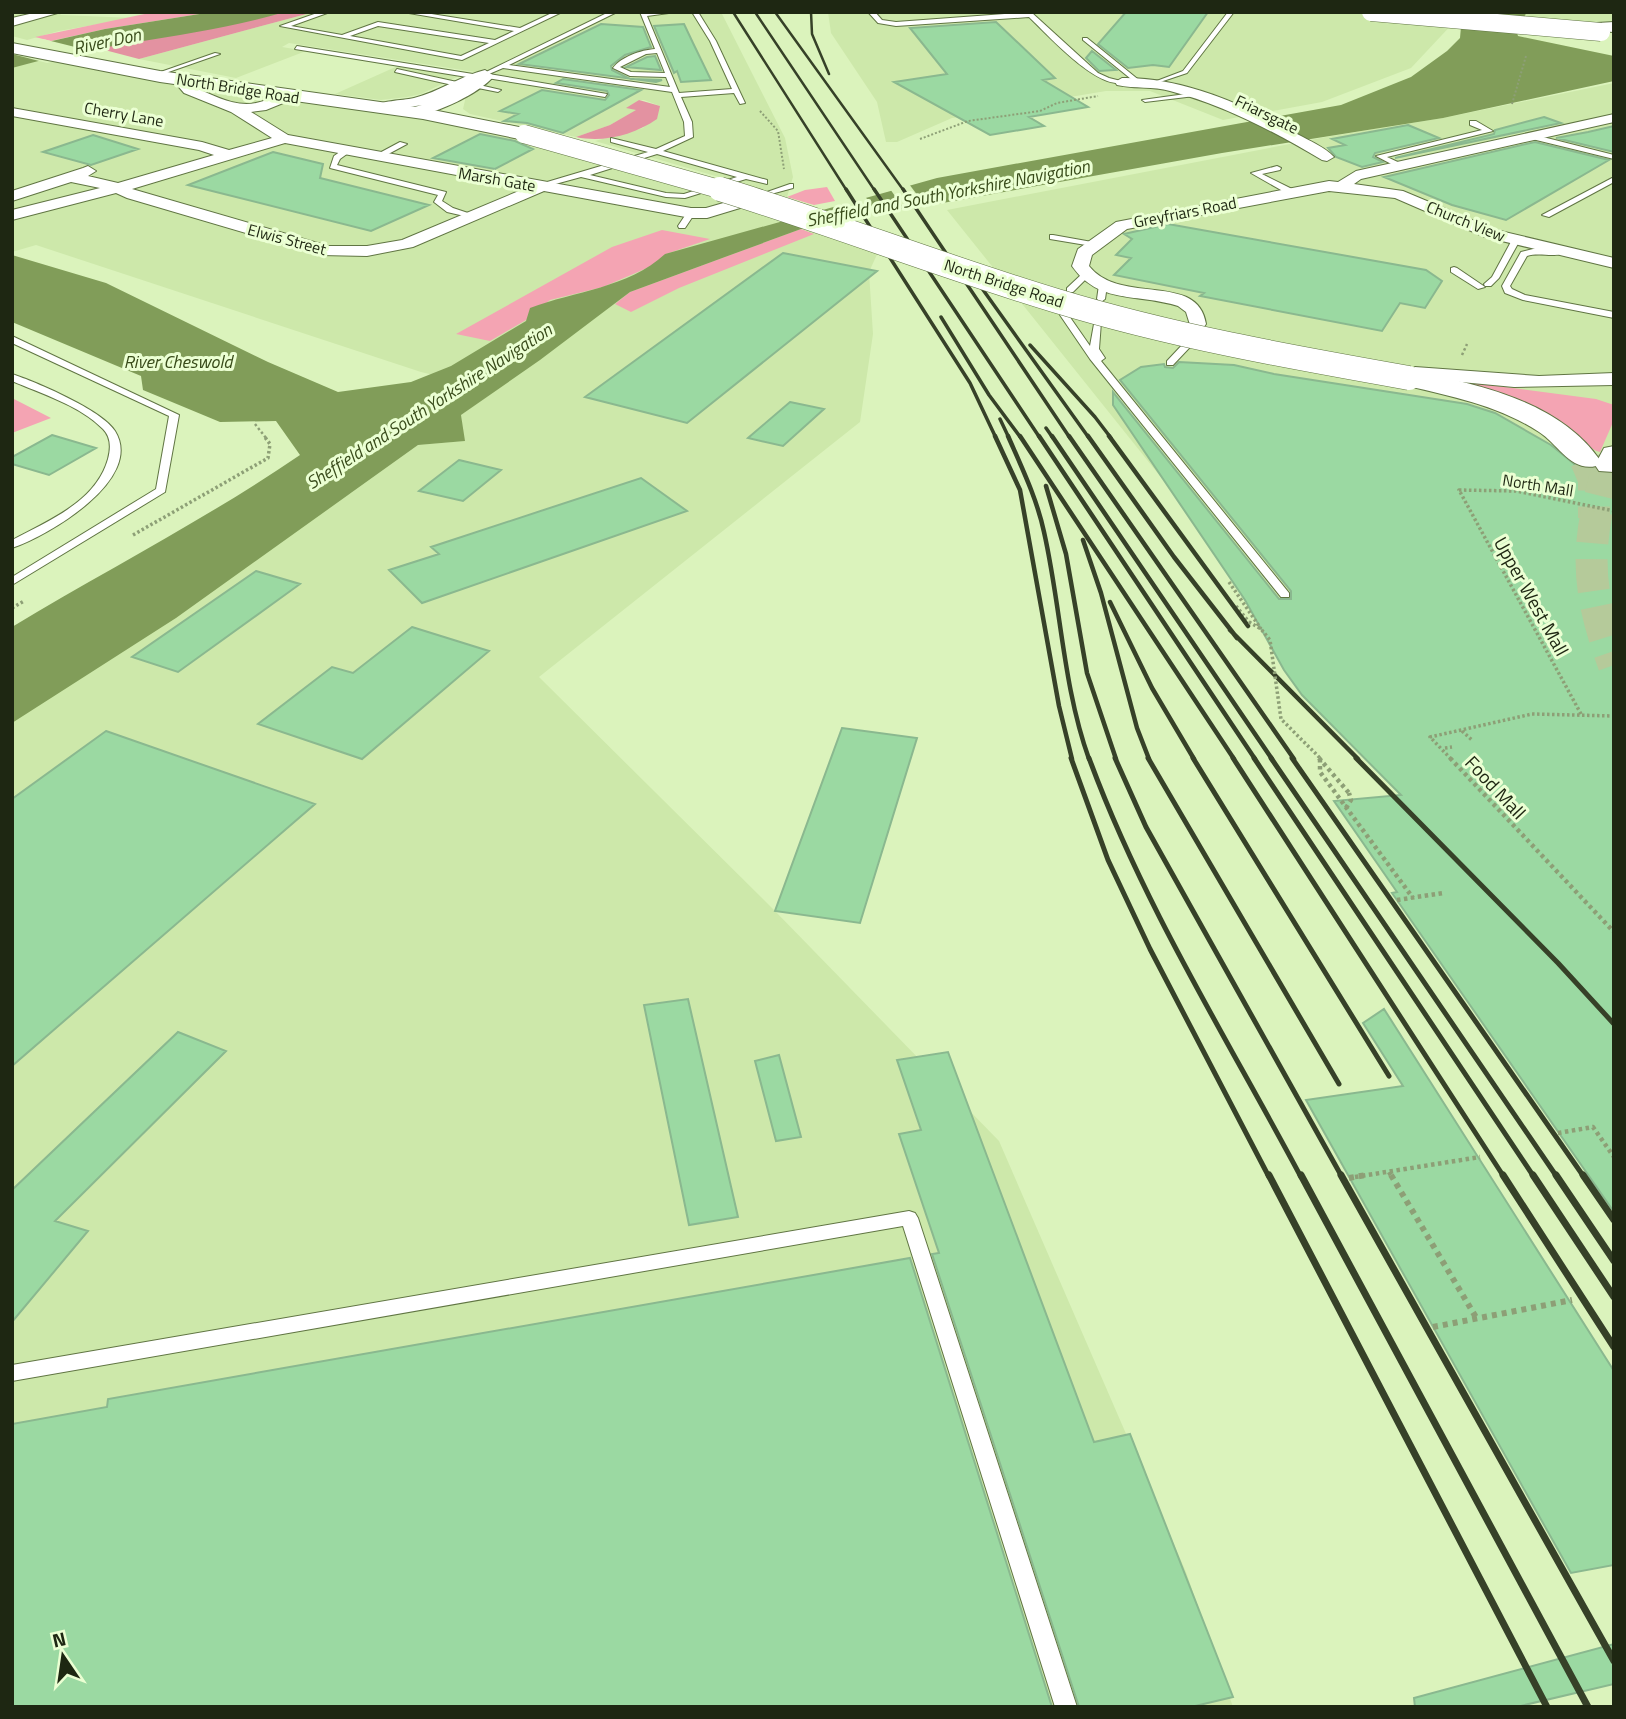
<svg xmlns="http://www.w3.org/2000/svg" width="1626" height="1719" font-family="'Titillium Web',sans-serif">
	<style>
		.built { fill: #cde8aa }
		.green { fill: #f4a4b3 }
		.forest { fill: #e392a1 }
		.water { fill: #819d59 }
		.pier { fill: #dbf3bc }
		.building { fill: #9bd9a2; stroke: #8ab88f; stroke-width: 2 }
		.lines { fill: none; stroke-linecap: round; stroke-linejoin: round }
		.secondary-tunnel { stroke: #b5ca9a; stroke-width: 32; stroke-dasharray: 32 16; stroke-linecap: butt }
		.highway-tunnel { stroke: #b5ca9a; stroke-width: 32; stroke-dasharray: 32 16; stroke-linecap: butt }
		.lane-casing { stroke: #607543; stroke-width: 2 }
		.street-casing { stroke: #607543; stroke-width: 2 }
		.secondary-casing { stroke: #607543; stroke-width: 2 }
		.highway-casing { stroke: #607543; stroke-width: 2 }
		.path-far4 { stroke: #8d9f76; stroke-width: 2; stroke-dasharray: 2 2; stroke-linecap: butt }
		.path-far3 { stroke: #8d9f76; stroke-width: 2.5; stroke-dasharray: 2.5 2.5; stroke-linecap: butt }
		.path-far2 { stroke: #8d9f76; stroke-width: 3.5; stroke-dasharray: 2.5 2.5; stroke-linecap: butt }
		.path-far1 { stroke: #8d9f76; stroke-width: 4.5; stroke-dasharray: 3.5 3.5; stroke-linecap: butt }
		.path { stroke: #8d9f76; stroke-width: 6; stroke-dasharray: 5 5; stroke-linecap: butt }
		.lane { fill: #fff; fill-rule: evenodd }
		.street { fill: #fff; fill-rule: evenodd }
		.secondary { fill: #fff; fill-rule: evenodd }
		.highway { fill: #fff; fill-rule: evenodd }
		.rail-far4 { stroke: #364128; stroke-width: 2.5 }
		.rail-far3 { stroke: #364128; stroke-width: 3.5 }
		.rail-far2 { stroke: #364128; stroke-width: 4.5 }
		.rail-far1 { stroke: #364128; stroke-width: 5 }
		.rail { stroke: #364128; stroke-width: 7 }
		.secondary-bridge-far1-casing { stroke: #607543; stroke-width: 19; stroke-linecap: butt }
		.secondary-bridge-casing { stroke: #607543; stroke-width: 25; stroke-linecap: butt }
		.highway-bridge-casing { stroke: #607543; stroke-width: 19; stroke-linecap: butt }
		.path-bridge-far1 { stroke: #8d9f76; stroke-width: 3.5; stroke-dasharray: 2.5 2.5; stroke-linecap: butt }
		.path-bridge { stroke: #8d9f76; stroke-width: 4.5; stroke-dasharray: 3.5 3.5; stroke-linecap: butt }
		.secondary-bridge-far1 { stroke: #fff; stroke-width: 18 }
		.secondary-bridge { stroke: #fff; stroke-width: 24 }
		.highway-bridge { stroke: #fff; stroke-width: 18 }
		.labels { text-anchor: middle; dominant-baseline: central; stroke-width: 6; stroke-linejoin: round; paint-order: stroke }
		.far-street-label { font-size: 16px; fill: #1e2712; stroke: #ebffd3 }
		.far-water-label { font-size: 18px; font-style: italic; fill: #394c1b; stroke: #ebffd3 }
		.street-label { font-size: 19px; fill: #1e2712; stroke: #ebffd3 }
	</style>
	<rect width="100%" height="100%" fill="#dbf3bc"/>
	<path class="built" d="M 12,12 L 63,12 L 60,15 L 134,18 L 59,31 L 27,40 L 12,36 Z
		M 314,12 L 721,12 L 785,138 L 793,177 L 787,197 L 595,141 L 643,128 L 660,106 L 644,100 L 639,100 L 628,108 L 637,110 L 610,125 L 576,137 L 470,114 L 463,109 L 466,96 L 501,76 L 289,43 L 282,47 L 306,51 L 236,78 L 139,59 Z
		M 828,12 L 1363,12 L 1456,20 L 1411,68 L 1322,102 L 1223,120 L 1150,91 L 1106,91 L 1052,100 L 1034,107 L 952,118 L 897,142 L 886,142 L 877,102 L 831,33 Z
		M 1527,12 L 1614,12 L 1614,25 L 1524,17 Z
		M 12,48 L 462,119 L 884,239 L 869,272 L 873,334 L 860,422 L 539,677 L 775,911 L 999,1141 L 1186,1572 L 1233,1707 L 12,1707 L 12,674 L 351,493 L 418,445 L 464,441 L 461,415 L 496,390 L 421,372 L 36,245 L 12,252 Z
		M 400,65 L 458,74 L 457,77 L 421,94 L 407,97 L 381,100 L 335,94 Z
		M 1614,83 L 1614,982 L 1280,626 L 947,210 L 1326,137 L 1443,118 Z"/>
	<path class="green" d="M 154,12 L 212,12 L 105,29 L 51,41 L 35,37 Z
		M 827,187 L 835,201 L 814,205 L 787,197 L 805,190 Z
		M 801,229 L 814,234 L 679,288 L 631,312 L 615,304 L 630,292 Z
		M 662,230 L 710,239 L 666,254 L 654,265 L 603,287 L 550,300 L 526,320 L 490,341 L 456,334 L 612,247 Z
		M 1475,383 L 1596,399 L 1614,405 L 1614,420 L 1600,452 C 1590,450 1585,441 1577,436 C 1545,416 1507,396 1472,384 Z
		M 12,398 L 51,418 L 12,433 Z"/>
	<path class="forest" d="M 285,12 L 314,12 L 139,59 L 97,48 L 207,29 Z
		M 639,100 L 660,106 L 657,119 C 634,135 603,143 576,137 L 610,125 L 636,110 L 626,108 Z"/>
	<path class="water" d="M 212,12 L 285,12 C 196,38 102,42 12,68 L 12,50 L 105,29 Z
		M 1470,12 L 1527,12 L 1516,30 L 1518,36 L 1614,56 L 1614,81 L 1443,118 L 1222,153 L 937,204 L 847,217 L 801,229 L 630,292 L 540,360 L 461,415 L 465,441 L 418,445 L 176,618 L 12,723 L 12,627 C 108,569 208,518 300,455 L 276,421 L 220,422 L 143,390 L 141,376 L 12,322 L 12,255 L 106,283 L 268,362 L 338,392 L 411,382 L 451,366 L 526,321 L 530,308 C 575,291 628,288 665,254 L 937,178 L 1341,105 L 1411,77 L 1447,51 L 1460,38 L 1461,27 Z"/>
	<path class="pier" d="M 43,39 L 95,52 L 47,63 L 12,54 L 12,47 Z
		M 909,184 L 927,208 L 905,210 L 890,189 Z
		M 865,196 L 878,216 L 848,220 L 778,219 L 818,208 L 851,219 L 841,202 Z"/>
	<path class="building" d="M 1126,12 L 1208,12 L 1169,67 L 1153,65 L 1128,68 L 1098,44 Z
		M 996,22 L 1055,78 L 1043,80 L 1088,107 L 1029,117 L 1044,126 L 990,135 L 894,82 L 947,74 L 910,28 Z
		M 601,24 L 643,27 L 651,47 L 625,55 L 611,66 L 612,70 L 630,79 L 662,80 L 656,82 L 519,64 Z
		M 684,24 L 693,43 L 711,80 L 681,82 L 677,71 L 674,73 L 654,26 Z
		M 1092,51 L 1116,70 L 1099,71 L 1086,58 Z
		M 655,56 L 661,70 L 626,67 L 647,57 Z
		M 563,79 L 641,90 L 563,133 L 527,123 L 504,121 L 518,114 L 500,111 L 542,90 L 605,100 L 609,95 L 607,91 L 556,83 Z
		M 1544,117 L 1561,123 L 1395,158 L 1494,134 L 1495,130 Z
		M 1408,125 L 1439,138 L 1375,153 L 1373,157 L 1383,162 L 1362,167 L 1336,157 L 1328,148 L 1345,145 L 1332,139 Z
		M 1614,126 L 1614,152 L 1556,138 L 1588,132 Z
		M 480,134 L 515,141 L 533,149 L 495,169 L 433,158 Z
		M 93,135 L 138,149 L 91,165 L 43,152 Z
		M 1535,142 L 1609,160 L 1506,220 L 1452,205 L 1384,177 Z
		M 273,152 L 323,164 L 320,178 L 429,205 L 371,231 L 188,185 Z
		M 1168,224 L 1426,270 L 1442,281 L 1425,308 L 1400,303 L 1382,331 L 1200,296 L 1204,293 L 1114,275 L 1131,258 L 1116,255 L 1132,239 L 1124,234 Z
		M 783,253 L 877,271 L 687,423 L 585,397 Z
		M 1179,362 L 1234,365 L 1274,374 L 1467,404 L 1495,413 L 1551,445 L 1578,467 L 1614,475 L 1614,1212 L 1392,893 L 1397,892 L 1334,801 L 1401,795 L 1302,695 L 1284,670 L 1245,600 L 1113,405 L 1113,392 L 1279,599 L 1291,599 L 1291,591 L 1120,380 L 1141,367 L 1164,364 L 1165,367 L 1173,368 Z
		M 790,402 L 824,409 L 783,446 L 748,438 Z
		M 52,435 L 96,448 L 49,475 L 12,464 L 12,457 Z
		M 459,460 L 501,470 L 463,501 L 419,491 Z
		M 641,478 L 687,511 L 422,603 L 389,570 L 439,554 L 431,547 Z
		M 256,571 L 300,584 L 178,672 L 132,657 Z
		M 412,627 L 489,651 L 362,759 L 258,724 L 332,667 L 353,673 Z
		M 842,728 L 917,738 L 860,923 L 775,911 Z
		M 106,731 L 315,804 L 12,1066 L 12,799 Z
		M 688,999 L 738,1217 L 689,1225 L 644,1005 Z
		M 1384,1009 L 1614,1371 L 1614,1565 L 1571,1573 L 1306,1100 L 1403,1086 L 1363,1023 Z
		M 178,1032 L 226,1051 L 55,1221 L 88,1231 L 12,1322 L 12,1190 Z
		M 948,1052 L 1094,1442 L 1130,1434 L 1233,1697 L 1191,1707 L 1079,1707 L 932,1254 L 939,1253 L 899,1134 L 921,1130 L 897,1060 Z
		M 779,1055 L 801,1137 L 776,1141 L 755,1061 Z
		M 910,1258 L 1052,1707 L 12,1707 L 12,1424 L 107,1407 L 108,1399 Z
		M 1614,1644 L 1614,1684 L 1516,1707 L 1415,1707 L 1414,1698 Z"/>
	<g class="lines">
		<path class="secondary-tunnel" d="M 1586,460 L 1594,479 L 1594,518"/>
		<path class="highway-tunnel" d="M 1609,465 C 1585,543 1585,587 1614,665"/>
		<g class="lane-casing">
			<path id="lane" d="M 320,12 L 330,12 L 291,26 L 342,35 L 378,22 L 495,40 L 514,31 L 403,12 L 419,12 L 520,28 L 554,12 L 562,12 L 462,60 L 280,26 ZM 378,26 L 489,43 L 461,56 L 350,36 Z
				M 609,12 L 617,12 L 509,65 L 670,87 L 666,77 L 630,76 L 613,68 C 621,57 641,50 655,49 L 640,12 L 676,12 L 647,16 L 679,93 L 732,89 L 710,41 L 692,12 L 698,12 L 716,41 L 745,103 L 740,104 L 734,93 L 681,97 L 692,122 L 693,137 L 663,151 L 767,180 L 767,184 L 746,179 L 685,198 L 666,197 L 581,177 L 537,189 L 537,185 L 648,152 L 611,142 L 611,138 L 656,149 L 685,136 L 684,122 L 672,92 L 503,68 L 489,74 L 607,94 L 605,97 L 487,78 L 482,74 ZM 657,53 L 665,73 L 631,72 L 620,67 L 646,54 ZM 657,154 L 737,177 L 684,194 L 666,193 L 590,175 Z
				M 868,12 L 875,12 L 882,20 L 896,22 L 1031,12 L 1098,73 L 1109,78 L 1125,82 C 1099,92 1048,35 1029,17 L 896,26 L 878,23 Z
				M 1228,12 L 1234,12 L 1187,73 L 1154,84 L 1154,82 L 1183,71 Z
				M 1083,38 L 1087,38 L 1140,81 L 1140,83 L 1136,83 L 1083,40 Z
				M 297,46 L 473,74 L 476,76 L 473,78 L 295,49 Z
				M 215,53 L 220,54 L 157,76 L 152,75 Z
				M 397,69 L 457,82 L 460,84 L 457,86 L 395,72 Z
				M 475,84 L 501,90 L 498,92 L 473,87 Z
				M 1193,93 L 1195,96 L 1145,102 L 1142,100 Z
				M 1470,121 L 1476,121 L 1493,131 L 1387,157 L 1402,164 L 1402,168 L 1399,168 L 1376,156 L 1482,130 L 1470,125 Z
				M 1531,134 L 1614,155 L 1614,159 L 1528,138 Z
				M 400,142 L 407,144 L 379,159 L 372,157 Z
				M 344,149 L 351,151 L 340,159 L 337,165 L 446,192 L 442,201 L 453,208 L 477,216 L 473,218 L 447,212 L 434,202 L 438,195 L 330,168 L 334,156 Z
				M 1277,166 L 1281,168 L 1280,170 L 1262,174 L 1294,190 L 1294,194 L 1288,194 L 1251,173 Z
				M 1614,177 L 1614,182 L 1549,217 L 1542,215 Z
				M 790,184 L 793,184 L 793,188 L 771,194 L 767,192 Z
				M 688,211 L 695,213 L 685,228 L 679,228 L 678,226 Z
				M 1053,235 L 1092,242 L 1096,244 L 1092,246 L 1050,239 L 1050,235 Z
				M 1513,238 L 1520,240 L 1499,278 L 1491,286 L 1485,286 L 1484,284 L 1492,277 Z
				M 1537,248 L 1562,253 C 1554,258 1540,252 1527,256 L 1510,286 L 1512,289 L 1525,295 L 1614,312 L 1614,318 L 1523,300 L 1505,293 L 1502,286 L 1521,252 Z
				M 1454,267 L 1457,268 L 1485,287 L 1478,289 L 1451,272 L 1451,268 Z
				M 1083,273 L 1090,275 L 1073,292 L 1067,292 L 1067,288 Z
				M 1103,282 L 1107,285 L 1105,299 L 1101,302 L 1097,299 L 1099,285 Z
				M 1061,313 L 1067,313 L 1090,346 L 1094,324 L 1101,322 L 1099,349 L 1105,358 L 1101,361 L 1289,593 L 1289,597 L 1281,597 L 1090,359 L 1060,315 Z
				M 12,336 L 179,415 L 165,492 L 12,585 L 12,577 L 156,489 L 169,416 L 12,343 Z
				M 1183,344 L 1191,346 L 1173,365 L 1167,365 L 1167,361 Z
				M 12,374 C 36,382 102,410 115,431 C 145,479 48,536 12,548 L 12,540 C 48,521 96,502 108,459 C 111,448 111,437 103,429 C 79,405 42,394 12,381 Z
				M 909,1211 L 915,1213 L 918,1218 L 1077,1707 L 1055,1707 L 903,1226 L 12,1381 L 12,1365 Z"/>
		</g>
		<g class="street-casing">
			<path id="street" d="M 38,12 L 61,12 L 12,26 L 12,18 Z
				M 485,70 L 494,76 C 480,93 429,119 407,115 L 407,109 L 422,105 L 379,112 L 372,108 C 381,100 401,101 414,98 C 439,92 460,76 485,70 Z
				M 190,77 L 197,81 L 194,87 C 215,96 237,109 260,102 C 271,99 281,91 293,93 L 293,99 L 266,110 L 251,112 L 288,135 L 691,208 L 706,208 L 734,200 L 742,205 L 740,208 L 707,218 L 691,218 L 544,191 L 413,247 L 367,256 L 321,255 L 127,198 L 116,193 L 12,220 L 12,210 L 100,188 L 71,182 L 12,201 L 12,191 L 83,168 L 88,166 L 96,171 L 88,176 L 118,183 L 214,155 L 199,150 L 12,116 L 12,108 L 202,142 L 229,150 L 272,138 L 231,112 L 184,93 L 178,86 ZM 285,143 L 526,188 L 402,240 L 367,246 L 328,246 L 132,189 Z
				M 1122,78 C 1184,77 1244,105 1297,134 C 1310,141 1325,147 1334,157 L 1327,161 L 1322,160 C 1275,132 1224,105 1170,91 C 1153,86 1135,89 1117,85 L 1115,82 Z
				M 1614,114 L 1614,122 L 1361,179 L 1354,184 L 1403,191 L 1496,230 L 1614,258 L 1614,268 L 1485,237 L 1395,198 L 1329,191 L 1127,229 L 1092,255 L 1089,266 C 1121,306 1198,271 1206,324 L 1203,328 L 1191,328 L 1186,312 L 1178,306 C 1138,293 1099,305 1072,266 L 1078,249 L 1116,222 L 1329,181 L 1338,182 L 1356,171 Z
				M 1415,367 L 1539,376 L 1614,373 L 1614,385 L 1514,387 L 1408,377 L 1406,373 Z"/>
		</g>
		<g class="secondary-casing">
			<path id="secondary" d="M 12,43 L 160,71 L 423,108 L 524,128 L 531,130 L 534,134 L 531,138 L 524,140 L 423,119 L 160,82 L 12,53 Z
				M 1409,370 C 1476,384 1558,400 1600,460 L 1596,466 C 1571,472 1558,444 1539,432 C 1496,404 1448,396 1400,384 L 1396,378 L 1400,372 Z"/>
		</g>
		<g class="highway-casing">
			<path id="highway" d="M 1614,22 L 1614,32 L 1597,31 L 1594,27 L 1597,23 Z
				M 1614,446 L 1614,472 L 1599,471 L 1595,465 L 1604,448 Z"/>
		</g>
		<path class="path-far4" d="M 1512,104 L 1526,56
			M 760,111 L 778,131 L 784,169
			M 920,139 L 968,121 L 1040,111 L 1057,103 L 1098,96"/>
		<path class="path-far3" d="M 1462,355 L 1467,344
			M 255,424 L 266,438"/>
		<path class="path-far2" d="M 133,535 L 268,458 L 270,444 L 264,436
			M 1229,582 L 1261,629
			M 1236,606 L 1249,622
			M 12,608 L 24,601
			M 1581,714 L 1459,490 L 1516,491 L 1614,511
			M 1462,731 L 1473,741
			M 1445,748 L 1452,747
			M 1451,759 L 1430,737 L 1532,714 L 1614,716"/>
		<path class="path-far1" d="M 1450,758 L 1614,932
			M 1320,759 L 1320,772 L 1413,898
			M 1346,808 L 1351,800 L 1349,793
			M 1397,900 L 1443,893
			M 1558,1133 L 1593,1127 L 1614,1157
			M 1389,1172 L 1392,1177
			M 1355,1177 L 1480,1157"/>
		<path class="path" d="M 1391,1175 L 1477,1319
			M 1349,1178 L 1366,1175
			M 1433,1327 L 1572,1300"/>
		<use href="#lane" class="lane"/>
		<use href="#street" class="street"/>
		<use href="#secondary" class="secondary"/>
		<use href="#highway" class="highway"/>
		<path class="rail-far4" d="M 733,12 L 847,191
			M 755,12 L 875,191
			M 775,12 L 904,191
			M 811,12 L 812,34 L 829,74"/>
		<path class="rail-far3" d="M 846,189 L 970,383 L 996,438
			M 874,189 L 1040,438
			M 903,189 L 1070,438
			M 961,259 L 1089,438
			M 941,317 L 989,395 L 1021,438
			M 1030,345 L 1095,417 L 1111,438
			M 1000,419 L 1009,438
			M 1046,428 L 1053,438"/>
		<path class="rail-far2" d="M 995,436 L 1020,490 L 1059,706 L 1072,759
			M 1008,436 C 1022,468 1037,499 1044,532 C 1061,607 1063,687 1089,759
			M 1020,436 L 1234,759
			M 1039,436 L 1255,759
			M 1052,436 L 1272,759
			M 1069,436 L 1294,759
			M 1088,436 L 1174,557 L 1237,638
			M 1109,436 L 1248,626
			M 1046,486 L 1066,554 L 1087,673 L 1116,759
			M 1083,540 L 1101,593 L 1137,728 L 1149,759
			M 1110,602 L 1152,688 L 1194,759
			M 1230,630 L 1358,759"/>
		<path class="rail-far1" d="M 1071,758 L 1108,860 L 1150,949 L 1269,1177
			M 1089,758 C 1143,905 1228,1040 1301,1177
			M 1115,758 L 1146,827 L 1342,1177
			M 1148,758 L 1339,1084
			M 1193,758 L 1389,1076
			M 1233,758 L 1504,1177
			M 1254,758 L 1534,1177
			M 1271,758 L 1557,1177
			M 1292,758 L 1584,1177
			M 1356,758 L 1558,963 L 1614,1024"/>
		<path class="rail" d="M 1269,1175 L 1547,1707
			M 1301,1175 L 1588,1707
			M 1341,1175 L 1614,1661
			M 1503,1175 L 1614,1347
			M 1533,1175 L 1614,1297
			M 1556,1175 L 1614,1261
			M 1583,1175 L 1614,1220"/>
		<g class="secondary-bridge-far1-casing">
			<path id="secondary-bridge-far1" d="M 524,134 L 726,191"/>
		</g>
		<g class="secondary-bridge-casing">
			<path id="secondary-bridge" d="M 720,189 C 834,224 944,267 1057,301 C 1172,336 1291,357 1409,378"/>
		</g>
		<g class="highway-bridge-casing">
			<path id="highway-bridge" d="M 1371,12 L 1601,32"/>
		</g>
		<path class="path-bridge-far1" d="M 1249,622 L 1261,629 L 1270,640 L 1281,719 L 1321,759"/>
		<path class="path-bridge" d="M 1319,758 L 1349,793"/>
		<use href="#secondary-bridge-far1" class="secondary-bridge-far1"/>
		<use href="#secondary-bridge" class="secondary-bridge"/>
		<use href="#highway-bridge" class="highway-bridge"/>
	</g>
	<g class="labels">
		<g class="far-street-label">
			<text transform="translate(238 88) rotate(9)">North Bridge Road</text>
			<text transform="translate(124 114) rotate(10)">Cherry Lane</text>
			<text transform="translate(1267 114) rotate(26)">Friarsgate</text>
			<text transform="translate(497 179) rotate(10)">Marsh Gate</text>
			<text transform="translate(1185 212) rotate(-11)">Greyfriars Road</text>
			<text transform="translate(1466 221) rotate(22)">Church View</text>
			<text transform="translate(287 239) rotate(15)">Elwis Street</text>
			<text transform="translate(1004 283) rotate(18)">North Bridge Road</text>
			<text transform="translate(1538 485) rotate(9)">North Mall</text>
		</g>
		<g class="far-water-label">
			<text transform="translate(107 41) rotate(-12)">River Don</text>
			<text transform="translate(948 193) rotate(-11)">Sheffield and South Yorkshire Navigation</text>
			<text x="178" y="361">River Cheswold</text>
			<text transform="translate(429 406) rotate(-33)">Sheffield and South Yorkshire Navigation</text>
		</g>
		<g class="street-label">
			<text transform="translate(1532 596) rotate(61)">Upper West Mall</text>
			<text transform="translate(1496 787) rotate(47)">Food Mall</text>
		</g>
	</g>
	<rect width="1626" height="1719" fill="none" stroke="#1e2712" stroke-width="28"/>
	<g transform="translate(63 1656) rotate(347)" stroke="#ebffd3" stroke-width="5" paint-order="stroke">
	<path d="M0-5L12 26L0 18L-12 26Z" fill="#1e2712"/>
	<text y="-10" font-size="19" font-weight="bold" text-anchor="middle" fill="#1e2712">N</text>
	</g>
</svg>
